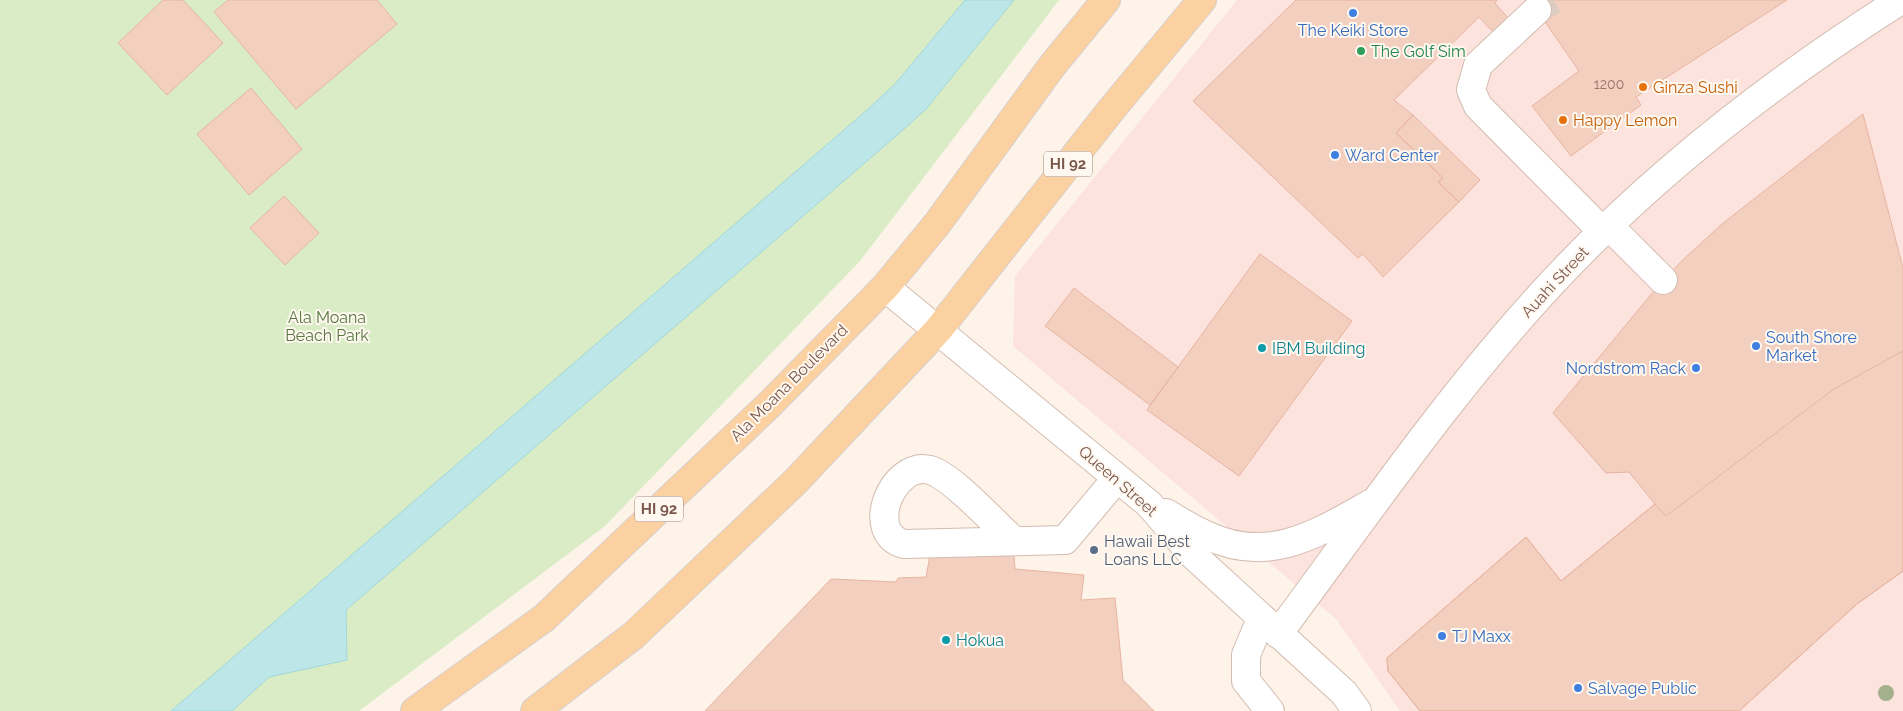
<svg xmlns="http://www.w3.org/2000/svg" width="1903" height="711" font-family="Raleway,sans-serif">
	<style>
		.commercial { fill: #fde3dd }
		.green { fill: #d9ecc6 }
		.water { fill: #bce6e8; stroke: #a2d7da }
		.building { fill: #f3cfc0; stroke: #e7b4a0 }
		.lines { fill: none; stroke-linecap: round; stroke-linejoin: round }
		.minor-tunnel { stroke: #dcccc2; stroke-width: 28; stroke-dasharray: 28 14; stroke-linecap: butt }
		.minor-casing { stroke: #d3bcb0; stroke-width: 30 }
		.major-casing { stroke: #d9d0cd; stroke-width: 30 }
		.minor { stroke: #fff; stroke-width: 28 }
		.major { stroke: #fcd1a1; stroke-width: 28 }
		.tree { fill: #a2b08c }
		.shop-dot { fill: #3f7fe0; stroke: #fff8f0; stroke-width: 2 }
		.leisure-dot { fill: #2e9e5b; stroke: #fff8f0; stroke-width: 2 }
		.food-dot { fill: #e8710a; stroke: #fff8f0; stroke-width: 2 }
		.culture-dot { fill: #0f9aa8; stroke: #fff8f0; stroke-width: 2 }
		.service-dot { fill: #5c6f8a; stroke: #fff8f0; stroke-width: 2 }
		.labels { text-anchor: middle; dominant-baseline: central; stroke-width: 4; stroke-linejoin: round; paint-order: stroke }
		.number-label { font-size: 14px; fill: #987568 }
		.shield { fill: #fff8f0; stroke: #a1877c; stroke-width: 1 }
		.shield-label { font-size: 15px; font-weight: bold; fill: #79574b }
		.shop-label { font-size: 16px; fill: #366cbe; stroke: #fff8f0; text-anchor: start }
		.leisure-label { font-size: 16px; fill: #27864d; stroke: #fff8f0; text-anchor: start }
		.food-label { font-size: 16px; fill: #c56008; stroke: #fff8f0; text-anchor: start }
		.street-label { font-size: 16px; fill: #79574b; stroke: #fff8f0 }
		.park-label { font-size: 16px; fill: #577940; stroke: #fff8f0 }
		.culture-label { font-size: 16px; fill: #0d838f; stroke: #fff8f0; text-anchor: start }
		.service-label { font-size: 16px; fill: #4e5e75; stroke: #fff8f0; text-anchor: start }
	</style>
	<rect width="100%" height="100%" fill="#fdf3e9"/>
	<path class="commercial" d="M 1237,0 L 1903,0 L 1903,711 L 1400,711 L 1336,619 L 1013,346 L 1015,276 Z"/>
	<path class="green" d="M 0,0 L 1059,0 L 860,261 L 605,526 L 359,711 L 0,711 Z"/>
	<path class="water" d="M 965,0 L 1014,0 L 927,108 L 903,130 L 346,610 L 347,660 L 269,677 L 232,711 L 171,711 L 867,110 L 895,84 Z"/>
	<path class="building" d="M 163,0 L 183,0 L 223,43 L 167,95 L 118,43 Z
		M 228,0 L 377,0 L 397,24 L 296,109 L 214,12 Z
		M 1296,0 L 1497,0 L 1495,3 L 1509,19 L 1493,32 L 1479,17 L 1394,100 L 1413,115 L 1396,133 L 1443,178 L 1438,182 L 1459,202 L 1383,277 L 1363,254 L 1358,258 L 1193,101 Z
		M 1530,0 L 1787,0 L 1636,97 L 1641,105 L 1571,156 L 1532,106 L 1579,71 Z
		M 251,88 L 302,149 L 249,195 L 197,134 Z
		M 1863,114 L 1903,268 L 1903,571 L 1857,604 L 1739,711 L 1420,711 L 1388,671 L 1387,658 L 1526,537 L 1561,581 L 1655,504 L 1629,472 L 1606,473 L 1553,413 L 1663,280 L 1686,257 L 1722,224 Z
		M 1413,115 L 1480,180 L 1459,202 L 1438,182 L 1443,178 L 1396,133 Z
		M 284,196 L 319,233 L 285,265 L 250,228 Z
		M 1260,254 L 1352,321 L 1239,476 L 1147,410 Z
		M 1074,288 L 1178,367 L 1150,405 L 1045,326 Z
		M 1903,351 L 1903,571 L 1857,604 L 1739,711 L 1420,711 L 1388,671 L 1387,658 L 1526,537 L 1561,581 L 1655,504 L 1666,516 L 1834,389 Z
		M 1013,543 L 1015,569 L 1084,575 L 1081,600 L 1115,598 L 1123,680 L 1154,711 L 705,711 L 831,579 L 896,582 L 898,578 L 926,577 L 932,544 Z"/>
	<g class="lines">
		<path class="minor-tunnel" d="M 1537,10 L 1553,0"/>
		<g class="minor-casing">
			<path id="minor" d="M 1537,10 L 1478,65 L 1471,90 L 1478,106 L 1603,232
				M 1609,226 L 1663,280
				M 885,287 L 1149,504 L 1193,555 L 1344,693 L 1357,711
				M 1166,513 C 1179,521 1192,529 1206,535 C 1268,565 1317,534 1370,504
				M 1012,539 C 993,522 953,477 930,470 C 893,460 863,533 904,544 L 1065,540 L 1117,478
				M 1261,619 L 1246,655 L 1246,681 L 1270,711
				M 1278,634 C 1366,516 1449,394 1549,286 C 1652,175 1773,81 1901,0"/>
		</g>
		<g class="major-casing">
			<path id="major" d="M 415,711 L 544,618 L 769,405 L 885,287 L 937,224 L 1052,66 L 1106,0
				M 535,711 L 634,635 L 795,482 L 938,330 L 1111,110 L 1202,0"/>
		</g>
		<use href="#minor" class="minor"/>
		<use href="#major" class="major"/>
	</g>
	<circle class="tree" cx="1886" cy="693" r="8"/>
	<g class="shop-dot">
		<circle cx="1353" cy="13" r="5"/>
		<circle cx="1335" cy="155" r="5"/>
		<circle cx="1756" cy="346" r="5"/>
		<circle cx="1696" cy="368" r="5"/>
		<circle cx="1442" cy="636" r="5"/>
		<circle cx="1578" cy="688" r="5"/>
	</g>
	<circle class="leisure-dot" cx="1361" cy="51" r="5"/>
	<g class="food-dot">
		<circle cx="1643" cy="87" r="5"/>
		<circle cx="1563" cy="120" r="5"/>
	</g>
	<g class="culture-dot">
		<circle cx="1262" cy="348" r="5"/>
		<circle cx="946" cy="640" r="5"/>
	</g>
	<circle class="service-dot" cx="1094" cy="550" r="5"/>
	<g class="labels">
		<g class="number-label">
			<text x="1609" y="84">1200</text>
		</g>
		<g class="shield">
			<rect x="1044" y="151.5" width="48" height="25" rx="4"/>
			<rect x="635" y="496.5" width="48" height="25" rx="4"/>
		</g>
		<g class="shield-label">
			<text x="1068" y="164">HI 92</text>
			<text x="659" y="509">HI 92</text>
		</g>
		<g class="shop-label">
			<text x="1353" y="30" text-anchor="middle">The Keiki Store</text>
			<text x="1345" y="155">Ward Center</text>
			<text x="1766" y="337">South Shore<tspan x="1766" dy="18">Market</tspan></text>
			<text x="1686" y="368" text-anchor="end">Nordstrom Rack</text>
			<text x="1452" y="636">TJ Maxx</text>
			<text x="1588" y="688">Salvage Public</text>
		</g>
		<g class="leisure-label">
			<text x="1371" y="51">The Golf Sim</text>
		</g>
		<g class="food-label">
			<text x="1653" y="87">Ginza Sushi</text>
			<text x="1573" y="120">Happy Lemon</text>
		</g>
		<g class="street-label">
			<text transform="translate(1555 282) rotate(-47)">Auahi Street</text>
			<text transform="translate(789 383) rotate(-45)">Ala Moana Boulevard</text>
			<text transform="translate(1118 481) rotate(41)">Queen Street</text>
		</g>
		<g class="park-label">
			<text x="327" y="317">Ala Moana<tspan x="327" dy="18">Beach Park</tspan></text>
		</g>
		<g class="culture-label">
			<text x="1272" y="348">IBM Building</text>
			<text x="956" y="640">Hokua</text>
		</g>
		<g class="service-label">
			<text x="1104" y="541">Hawaii Best<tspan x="1104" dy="18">Loans LLC</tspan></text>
		</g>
	</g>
</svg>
